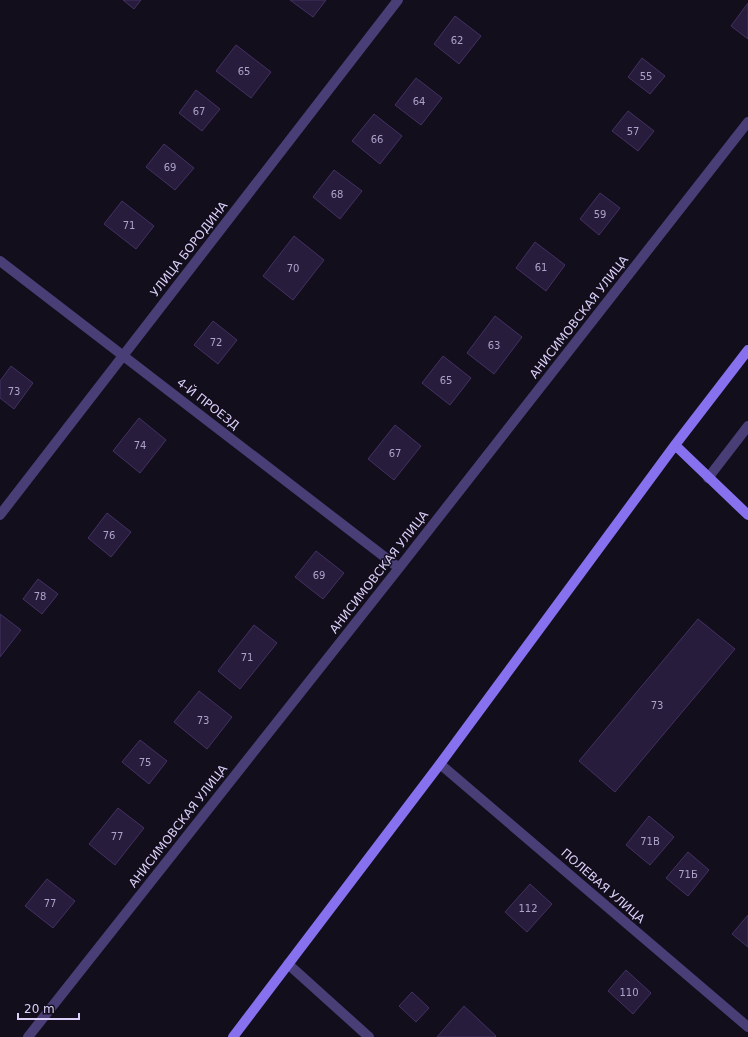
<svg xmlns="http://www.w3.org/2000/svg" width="748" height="1037" font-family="'DejaVu Sans',sans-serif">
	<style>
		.building { fill: #271c3b; stroke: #433164 }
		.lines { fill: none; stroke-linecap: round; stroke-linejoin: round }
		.street { stroke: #493e76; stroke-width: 10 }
		.secondary { stroke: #8871ee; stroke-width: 10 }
		.labels { text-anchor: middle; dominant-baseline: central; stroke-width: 3; stroke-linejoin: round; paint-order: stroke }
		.number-label { font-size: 10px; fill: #ada2ca }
		.street-label { font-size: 12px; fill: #dacff9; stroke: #130e1c }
	</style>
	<rect width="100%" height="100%" fill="#130e1c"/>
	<path class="building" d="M 123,0 L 141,0 L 134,9 Z
		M 290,0 L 326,0 L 313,17 Z
		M 748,3 L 748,39 L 731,26 Z
		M 455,16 L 481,36 L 459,64 L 434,44 Z
		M 236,45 L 271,72 L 251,98 L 216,71 Z
		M 642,58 L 665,76 L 650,94 L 628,77 Z
		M 416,78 L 442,98 L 421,125 L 395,105 Z
		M 196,90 L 220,109 L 202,131 L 179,113 Z
		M 628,111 L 654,131 L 638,151 L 612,131 Z
		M 374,114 L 402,136 L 380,164 L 352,141 Z
		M 164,144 L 194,168 L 175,190 L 146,167 Z
		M 334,170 L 362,191 L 340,219 L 313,197 Z
		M 600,193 L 620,208 L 599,235 L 580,219 Z
		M 122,201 L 154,226 L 136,249 L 104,224 Z
		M 294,236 L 324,260 L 293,300 L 263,276 Z
		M 535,242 L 565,265 L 546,291 L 516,268 Z
		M 495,316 L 522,337 L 494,374 L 467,353 Z
		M 213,321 L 237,340 L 218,364 L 194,345 Z
		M 443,356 L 471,378 L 450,405 L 422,383 Z
		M 11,366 L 33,383 L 14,409 L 0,398 L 0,381 Z
		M 139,418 L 166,440 L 140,473 L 113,451 Z
		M 395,425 L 421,446 L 394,480 L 368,459 Z
		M 107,513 L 131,532 L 111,557 L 88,538 Z
		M 316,551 L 344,573 L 323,599 L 295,577 Z
		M 38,579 L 58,594 L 42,614 L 23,599 Z
		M 0,614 L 21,630 L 0,657 Z
		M 698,619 L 735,649 L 615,792 L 579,761 Z
		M 254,625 L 277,643 L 240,689 L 218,671 Z
		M 199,691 L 232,717 L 207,749 L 174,722 Z
		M 140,740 L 167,761 L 149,784 L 122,762 Z
		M 118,808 L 144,828 L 115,865 L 89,844 Z
		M 649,816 L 674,837 L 650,865 L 626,845 Z
		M 688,852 L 709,870 L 688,896 L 666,878 Z
		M 47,879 L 75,901 L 53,928 L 25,906 Z
		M 530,884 L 552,904 L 527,932 L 505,912 Z
		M 748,915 L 748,947 L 732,934 Z
		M 626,970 L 651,993 L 633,1014 L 608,991 Z
		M 412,992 L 429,1008 L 416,1022 L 399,1006 Z
		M 464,1006 L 496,1036 L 495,1037 L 437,1037 Z"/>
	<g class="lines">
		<path class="street" d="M 0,261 L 399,568
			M 708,478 L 748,426
			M 0,515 L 398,0
			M 440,764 L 748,1027
			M 288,964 L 369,1037
			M 28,1037 L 399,568 L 748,122"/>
		<path class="secondary" d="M 675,445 L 748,515
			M 233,1037 L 440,764 L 675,445 L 748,350"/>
	</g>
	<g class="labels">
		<g class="number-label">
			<text x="457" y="40">62</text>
			<text x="244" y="71">65</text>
			<text x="646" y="76">55</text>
			<text x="419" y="101">64</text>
			<text x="199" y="111">67</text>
			<text x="633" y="131">57</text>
			<text x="377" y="139">66</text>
			<text x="170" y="167">69</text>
			<text x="337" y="194">68</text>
			<text x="600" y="214">59</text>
			<text x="129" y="225">71</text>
			<text x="541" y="267">61</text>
			<text x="293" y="268">70</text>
			<text x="216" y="342">72</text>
			<text x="494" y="345">63</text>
			<text x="446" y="380">65</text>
			<text x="14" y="391">73</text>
			<text x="140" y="445">74</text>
			<text x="395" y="453">67</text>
			<text x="109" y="535">76</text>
			<text x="319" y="575">69</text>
			<text x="40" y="596">78</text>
			<text x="247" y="657">71</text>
			<text x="657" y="705">73</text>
			<text x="203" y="720">73</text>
			<text x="145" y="762">75</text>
			<text x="117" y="836">77</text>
			<text x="650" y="841">71В</text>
			<text x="688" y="874">71Б</text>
			<text x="50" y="903">77</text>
			<text x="528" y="908">112</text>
			<text x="629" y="992">110</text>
		</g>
		<g class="street-label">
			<text transform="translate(189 249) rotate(-52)">УЛИЦА БОРОДИНА</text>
			<text transform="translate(579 317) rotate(-52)">АНИСИМОВСКАЯ УЛИЦА</text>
			<text transform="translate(208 404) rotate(38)">4-Й ПРОЕЗД</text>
			<text transform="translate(379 572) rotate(-52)">АНИСИМОВСКАЯ УЛИЦА</text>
			<text transform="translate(178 826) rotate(-52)">АНИСИМОВСКАЯ УЛИЦА</text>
			<text transform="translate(603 886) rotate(41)">ПОЛЕВАЯ УЛИЦА</text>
		</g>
	</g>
	<path d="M18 1013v6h61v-6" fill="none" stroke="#dacff9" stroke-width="2"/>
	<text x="24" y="1013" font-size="12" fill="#dacff9" stroke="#130e1c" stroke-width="3" paint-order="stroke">20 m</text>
</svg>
